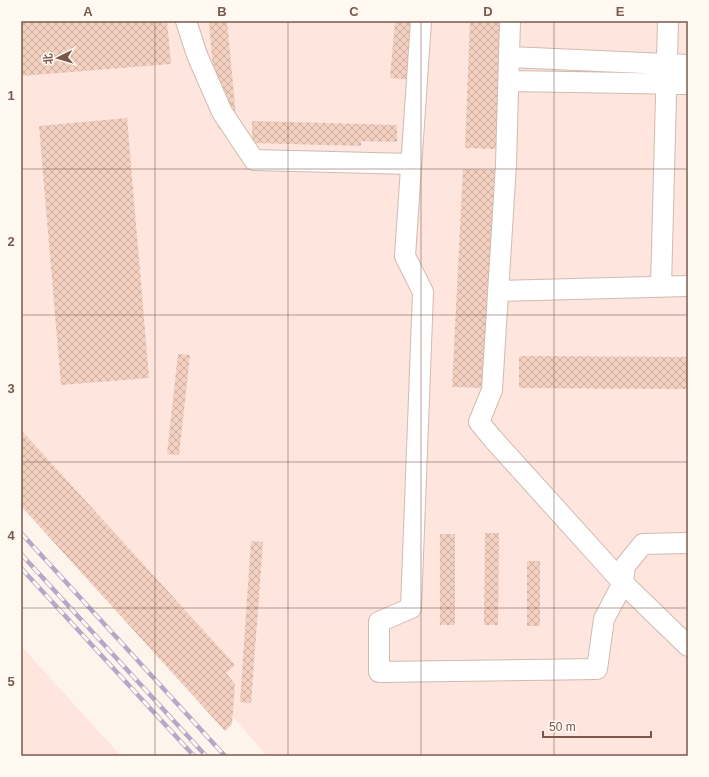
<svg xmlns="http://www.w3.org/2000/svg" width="709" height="777" font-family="Arial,'Noto Sans SC',sans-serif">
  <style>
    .commercial { fill: #fee5de }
    .building { fill: url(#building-cross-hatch) }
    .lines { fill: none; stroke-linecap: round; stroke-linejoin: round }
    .minor-casing { stroke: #d1baaf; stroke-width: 22 }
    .minor { stroke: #fff; stroke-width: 20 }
    .rail-casing { stroke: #b6a7c9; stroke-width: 4.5 }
    .rail { stroke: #fff9f2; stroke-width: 3; stroke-dasharray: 9; stroke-linecap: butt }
    .grid { fill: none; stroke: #7a584c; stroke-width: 1; stroke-opacity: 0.55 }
    .neatline { fill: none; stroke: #7a584c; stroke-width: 1.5 }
    .grid-label { font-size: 13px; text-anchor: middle; font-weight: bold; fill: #7a584c }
  </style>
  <defs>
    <pattern id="building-cross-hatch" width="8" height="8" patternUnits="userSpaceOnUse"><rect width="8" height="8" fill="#f4d0c1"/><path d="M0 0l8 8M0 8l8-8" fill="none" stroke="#cbac9f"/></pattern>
  </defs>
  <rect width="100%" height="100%" fill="#fdf4eb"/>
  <!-- commercial -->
  <path class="commercial" d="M21 21H688V756H267L21 474Z
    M21 646 121 756H21Z"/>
  <!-- building -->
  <path class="building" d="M21 21H167L171 64 21 76Z
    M209 21H227L237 127 218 129Z
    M395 21H418L413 80 390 78Z
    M470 21H501L496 149 465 148Z
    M127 118 149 378 61 385 39 126Z
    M252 121 397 125V142L361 141V146L252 143Z
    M463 169 496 170 486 388 452 387Z
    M178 354 190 355 179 455 167 454Z
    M519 356 688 357V389L519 388Z
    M22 431 235 665 226 673 235 684 232 724 225 731 21 506V432Z
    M485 533H499L498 625H484Z
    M440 534H455V625H440Z
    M251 541 263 542 251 703 240 702Z
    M527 561H540V626H527Z"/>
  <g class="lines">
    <!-- minor casing -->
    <g class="minor-casing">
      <path id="minor" d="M186 21 197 55 222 112 254 160 411 164
        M421 21 405 256 423 292 411 608 379 622V672L597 669 604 619 623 583 493 439 479 422 492 390 506 164 510 21
        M510 57 688 65
        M509 81 688 84
        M661 286 668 21
        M498 291 688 286
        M688 543 643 544 625 566 623 583 688 646"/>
    </g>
    <!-- minor -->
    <use href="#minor" class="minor"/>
    <!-- rail casing -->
    <g class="rail-casing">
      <path id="rail" d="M21 533 225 756
        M21 554 206 756
        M21 568 194 756"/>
    </g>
    <!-- rail -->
    <use href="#rail" class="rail"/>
  </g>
  <!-- grid -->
  <path class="grid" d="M155 21V756M288 21V756M421 21V756M554 21V756M21 169H688M21 315H688M21 462H688M21 608H688"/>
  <!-- border -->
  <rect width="709" height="777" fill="none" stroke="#fff9f2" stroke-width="44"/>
  <!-- north arrow -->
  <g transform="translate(58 58) rotate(265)" stroke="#fff9f2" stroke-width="3" paint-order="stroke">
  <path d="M0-3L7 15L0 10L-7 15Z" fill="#7a584c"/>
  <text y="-6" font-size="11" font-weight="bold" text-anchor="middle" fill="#7a584c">北</text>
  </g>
  <!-- scale -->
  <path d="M543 731v6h108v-6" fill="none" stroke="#7a584c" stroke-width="2"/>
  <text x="549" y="731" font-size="12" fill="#7a584c" stroke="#fff9f2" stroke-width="3" paint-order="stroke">50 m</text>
  <rect x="22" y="22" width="665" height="733" class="neatline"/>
  <g class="grid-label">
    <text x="88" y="16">A</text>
    <text x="222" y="16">B</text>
    <text x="354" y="16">C</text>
    <text x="488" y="16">D</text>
    <text x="620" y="16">E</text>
    <text x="11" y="100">1</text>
    <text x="11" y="246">2</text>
    <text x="11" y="393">3</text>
    <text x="11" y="540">4</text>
    <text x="11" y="686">5</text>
  </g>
</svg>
